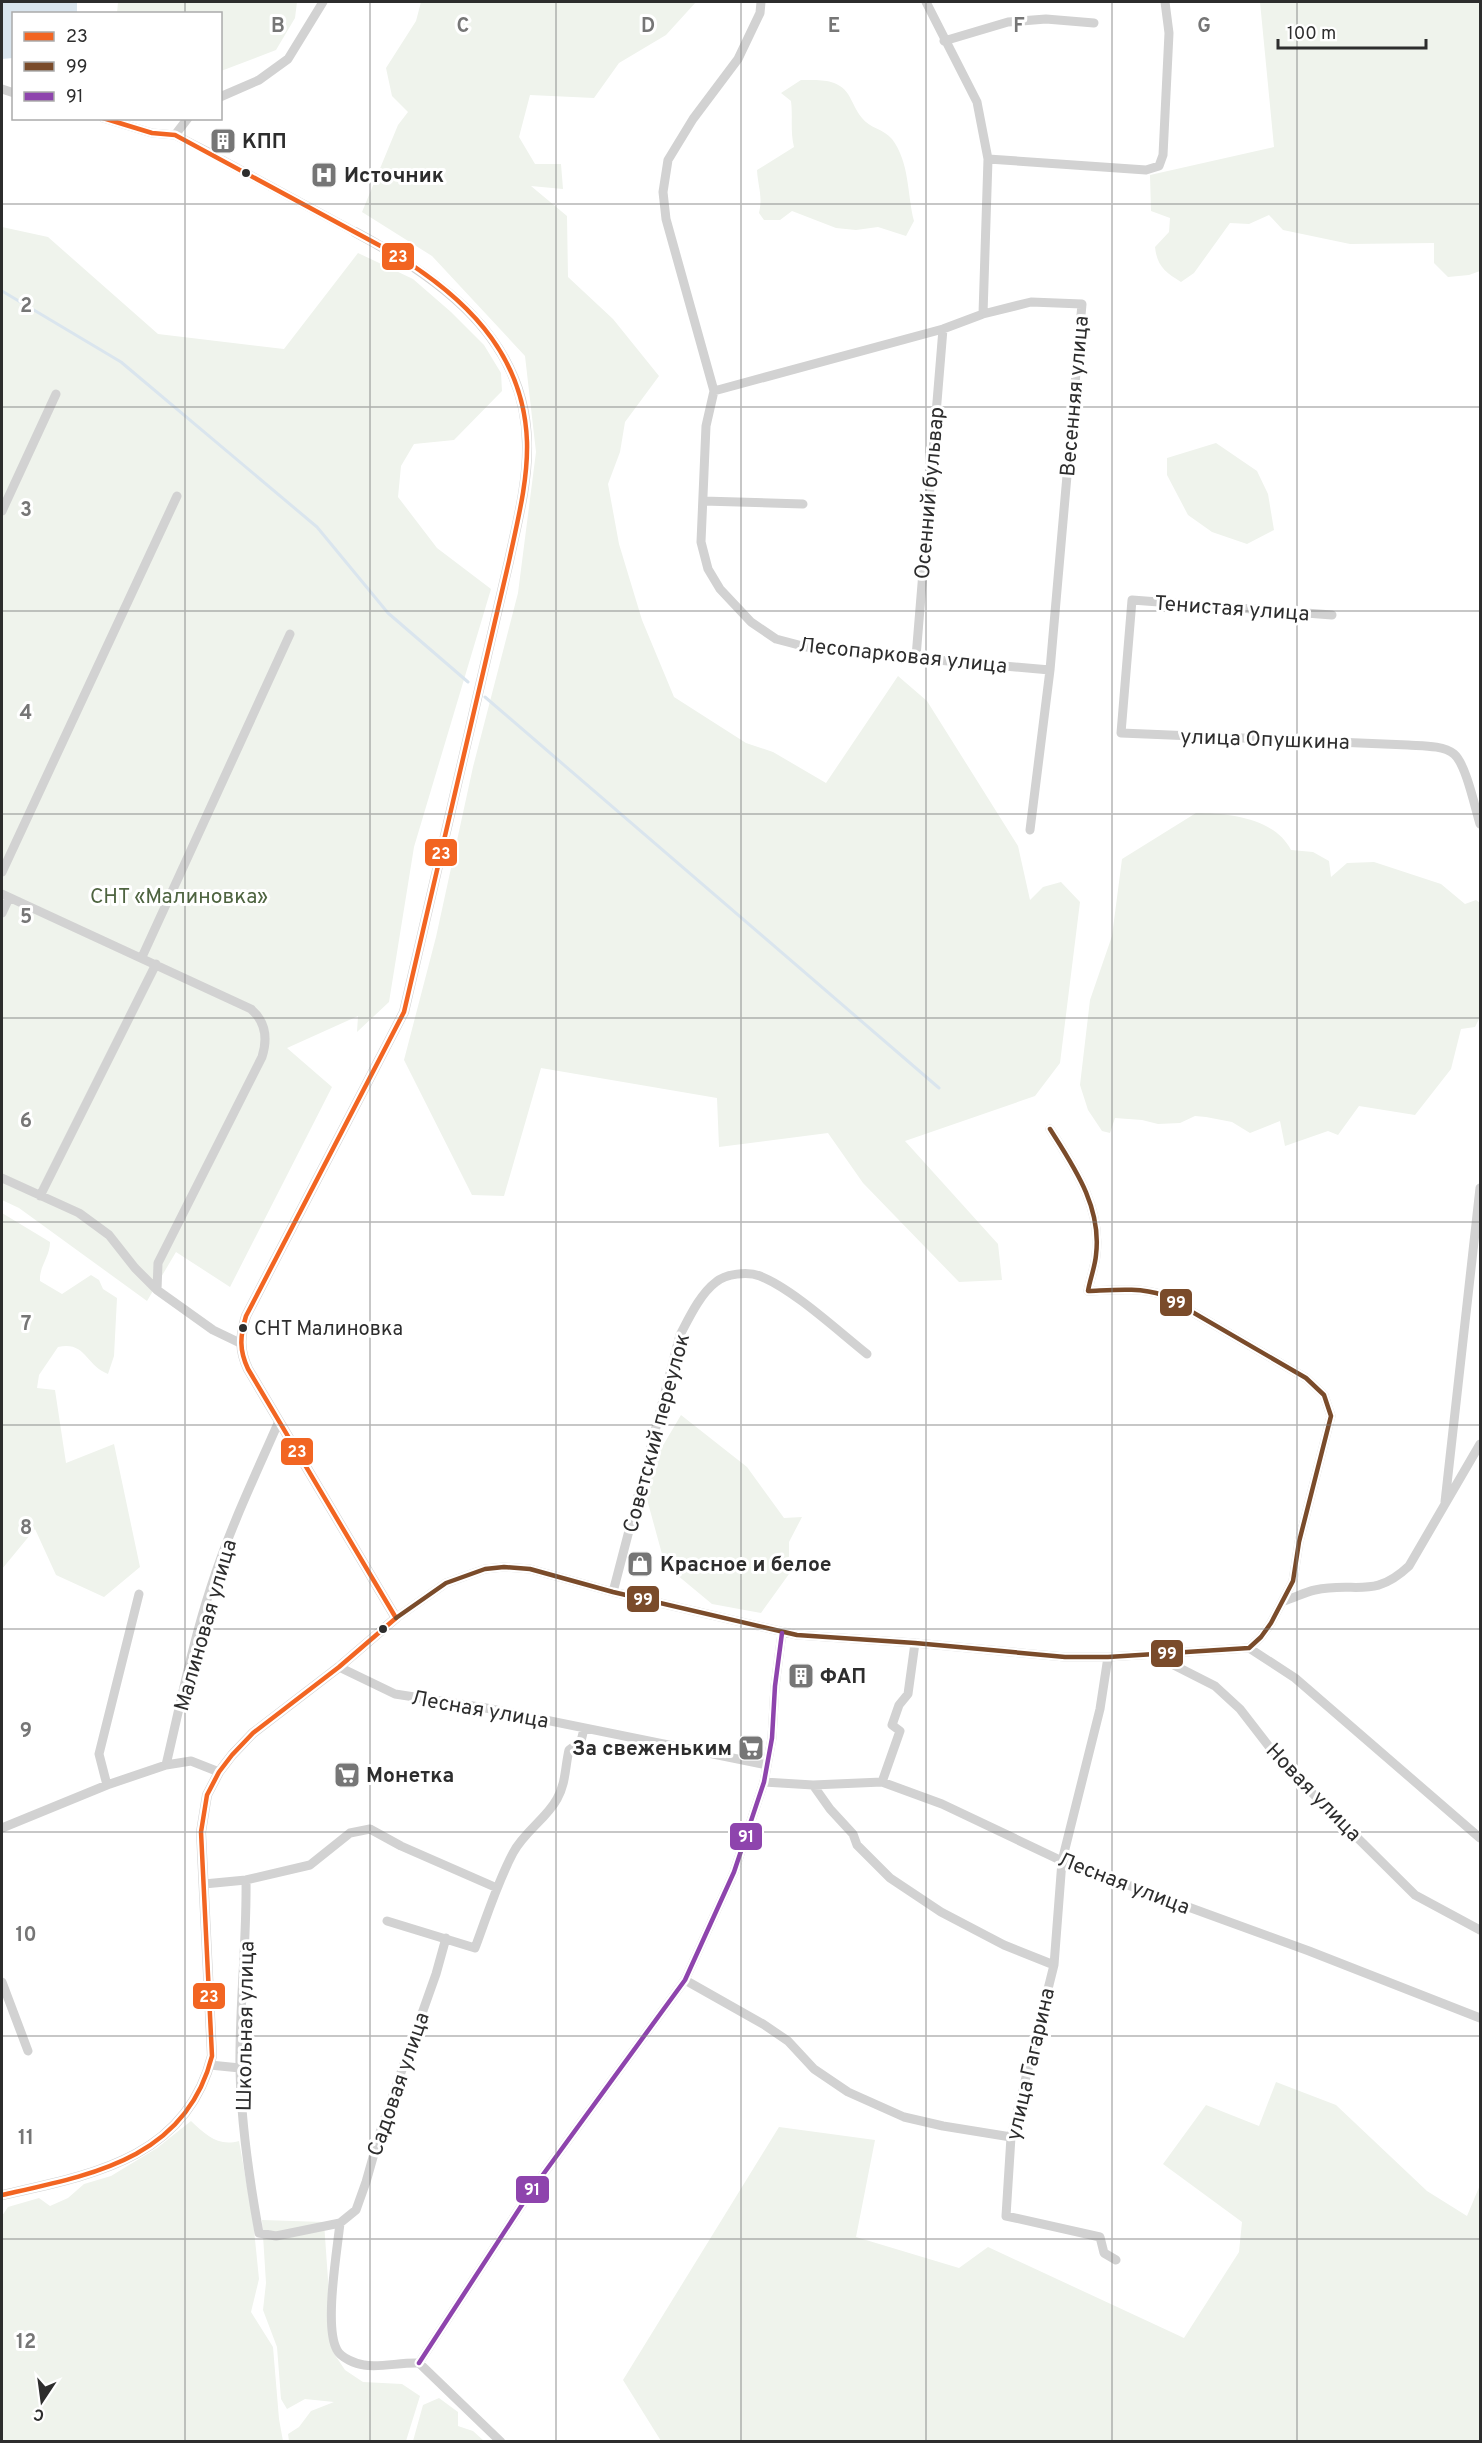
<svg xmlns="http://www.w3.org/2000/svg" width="1482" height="2443" font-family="Overpass,sans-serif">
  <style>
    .green { fill: #eff3ec }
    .water { fill: #dae5ee }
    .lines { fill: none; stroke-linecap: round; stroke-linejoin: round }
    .stream { stroke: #dae5ee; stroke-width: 3 }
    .minor { stroke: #d2d2d2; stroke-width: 9 }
    .tertiary { stroke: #d2d2d2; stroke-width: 10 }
    .bus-1-casing { stroke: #fff; stroke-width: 9 }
    .bus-2-casing { stroke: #fff; stroke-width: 9 }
    .bus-3-casing { stroke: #fff; stroke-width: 9 }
    .bus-1 { stroke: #f26522; stroke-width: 4.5 }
    .bus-2 { stroke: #7a4b2a; stroke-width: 4.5 }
    .bus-3 { stroke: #8e44ad; stroke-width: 4.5 }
    .grid { fill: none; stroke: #767676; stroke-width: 1.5; stroke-opacity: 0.55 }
    .bus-dot { fill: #2d2d2d; stroke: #fff; stroke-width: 2 }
    .labels { text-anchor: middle; stroke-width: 6; stroke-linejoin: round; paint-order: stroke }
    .bus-label { font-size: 20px; fill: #2d2d2d; stroke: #fff; text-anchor: start }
    .poi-label { font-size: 21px; font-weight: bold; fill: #2d2d2d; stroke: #fff; text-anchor: start }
    .street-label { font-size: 21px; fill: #2d2d2d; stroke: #fff }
    .park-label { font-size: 21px; fill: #4e6440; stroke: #fff }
    .grid-label { font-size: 20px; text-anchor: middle; font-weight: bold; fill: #767676; stroke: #fff; stroke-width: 6; stroke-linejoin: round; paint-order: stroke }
    .line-badge { stroke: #fff; stroke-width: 2 }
    .badge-label { font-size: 16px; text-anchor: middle; font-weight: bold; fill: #fff }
  </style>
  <rect width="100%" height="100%" fill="#fff"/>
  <!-- green -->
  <path class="green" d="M118 2H297L295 18 276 50 221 71 220 14 117 13Z
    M421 2H696L666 35 619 63 594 98 530 95 519 137 535 164H561L563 189 531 186 567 216 568 277 613 319 659 376 625 422 620 452 608 484 619 544 642 620 674 697 746 743 773 752 826 783 898 676 927 701 1018 846 1030 900 1043 887 1061 882 1080 902 1060 1063 1035 1096 905 1141 998 1244 1002 1280 959 1282 863 1183 828 1133 719 1147 717 1098 541 1068 504 1196 472 1195 404 1060 436 937 473 767 518 593 536 452 525 356 432 256 362 212 398 125 408 112 392 96 386 68 416 21Z
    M1260 2H1480V271L1469 275 1448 277 1434 263V243L1350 244 1283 230 1269 215 1249 224 1230 223 1194 273 1181 282C1165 272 1157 266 1155 247L1169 232 1170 218 1151 211 1150 175 1274 147Z
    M801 80C817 80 838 78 848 94 853 102 856 111 862 118 869 128 884 129 892 139 910 163 907 194 914 221L906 236 878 227 856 230 836 228 792 211 780 220H764L759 213C763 196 758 187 757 170L794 147C790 131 793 117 791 101L781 93Z
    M2 227 48 237 158 334 284 349 358 253 413 279 451 312 484 345 501 373 502 391 454 440 414 444 401 466 398 497 437 548 491 589 414 847 389 1002 357 1032 358 1016 287 1048 332 1087 230 1287 176 1252 147 1301 19 1208 2 1200Z
    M1216 443 1257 471 1268 494 1274 530 1247 544 1212 532 1188 515 1167 475V458Z
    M1196 813C1228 813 1275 818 1291 850L1313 852 1329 861 1331 877 1347 863 1374 862 1441 884 1465 904 1476 900 1480 903V1017L1475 1027 1461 1029 1451 1069 1415 1115 1359 1106 1338 1135 1328 1131 1285 1146 1280 1121 1250 1133 1232 1122 1206 1117 1195 1116 1180 1123 1158 1124 1142 1120 1115 1118 1110 1133 1102 1131 1088 1110 1080 1085 1090 1000 1112 936 1122 859Z
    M2 1213 50 1242C50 1257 39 1266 40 1281L62 1294 91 1275 99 1280 103 1289 117 1298 114 1356 108 1374C85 1365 86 1341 58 1347L39 1375 37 1388 55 1390 66 1463 114 1444 140 1567 104 1597 56 1575 35 1529 2 1569Z
    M681 1415 747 1467 784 1518 802 1517 789 1542V1574L761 1613 712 1604 665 1565 642 1481Z
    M1276 2082 1336 2105 1427 2191 1467 2216 1480 2185V2441L736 2442 730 2440 661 2441 623 2380 779 2127 875 2140 856 2237 959 2268 988 2247 1184 2338 1239 2252 1242 2222 1163 2164 1206 2105 1259 2126Z
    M191 2121C206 2135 218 2147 239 2141L253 2220 259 2279 251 2312 273 2347 279 2419 283 2441 2 2442V2216L8 2207 39 2198 50 2206 68 2198 84 2184 111 2176 157 2148Z
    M262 2220 324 2222 333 2352 345 2370 363 2382 402 2384 420 2396 406 2441H289L288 2434 299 2427 311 2411 334 2402 305 2399 287 2409 281 2399 277 2347 263 2310 266 2283Z
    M439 2398 458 2412V2426L473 2431 484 2441H413L423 2405Z"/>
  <!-- water -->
  <path class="water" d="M2 2H77V13L14 14 13 58 2 59Z"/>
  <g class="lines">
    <!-- stream -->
    <path class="stream" d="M2 291 121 362 317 527 388 613 468 682
      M485 697 939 1088"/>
    <!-- minor -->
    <path class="minor" d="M761 2 760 13 738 59 693 119 668 160 663 192 666 219 714 391 706 426 701 542 708 569 720 589 751 622 776 639 814 649 1050 670
      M926 2 977 102 988 159 983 314
      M944 41 1008 22 1046 19 1094 23
      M2 89 14 93
      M220 97 259 80 288 59 323 2
      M103 118 152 133 175 135 208 152
      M175 135 188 118
      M988 159 1146 170 1159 166 1163 155 1169 33 1165 2
      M222 160 355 232
      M714 391 943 329 983 314 1031 302 1082 304 1050 670 1030 830
      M703 501 803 504
      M2 511 56 394
      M1332 615 1132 600 1121 733 1408 745C1421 746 1443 745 1454 754 1466 764 1475 808 1480 824
      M916 657 943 329
      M2 872 177 496
      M2 894 251 1009C266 1022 268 1038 262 1057L158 1263 157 1290 213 1330 240 1343
      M2 913 9 898
      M142 957 290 634
      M2 1178 79 1213 109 1235 135 1268 157 1290
      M40 1196 156 964
      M1445 1502 1480 1188
      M613 1592 680 1335C689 1318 700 1294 716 1282 726 1274 747 1271 760 1276 793 1289 838 1331 867 1354
      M1284 1601C1294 1598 1305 1592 1315 1590 1356 1581 1373 1600 1409 1566L1480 1444
      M396 1618 446 1583 485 1569 504 1567 530 1569 613 1592 797 1635 915 1643 1065 1657H1108L1249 1648 1261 1637 1271 1623 1293 1581 1299 1542 1331 1416 1324 1395 1306 1378 1163 1295C1139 1287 1113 1290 1088 1291 1090 1279 1095 1267 1096 1255 1102 1207 1074 1167 1050 1129
      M1249 1648 1295 1678 1480 1838
      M1152 1654 1215 1686 1240 1709 1281 1762 1415 1895 1480 1930
      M1108 1657 1100 1709 1062 1861 1054 1965 1011 2137 1006 2216 1100 2237 1104 2253 1116 2260
      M339 1667 395 1694 486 1708 767 1765
      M166 1765C180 1706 192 1645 211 1587 229 1530 255 1476 279 1421
      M764 1782 813 1785 882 1782 942 1804 1062 1861 1309 1951 1480 2018
      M882 1782 900 1731 892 1725 899 1705 908 1694 915 1643
      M107 1785 99 1754 139 1594
      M813 1785 830 1809 853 1834 857 1845 890 1878 941 1912 1004 1945 1054 1965
      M2 1828 107 1785 166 1765 191 1761 219 1772
      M246 1880C247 1943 239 2006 240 2069 241 2124 249 2178 259 2233L276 2236 340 2223 356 2210 366 2182 381 2129 436 1974 446 1938
      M204 1884 246 1880 310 1865 350 1833 370 1829 401 1846 497 1888
      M387 1921 475 1948C487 1916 497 1883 513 1853 524 1832 546 1819 557 1799 566 1783 565 1767 569 1750L581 1741 584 1729
      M685 1980 763 2024 788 2041 814 2069 848 2092 904 2117 943 2126 1011 2137
      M2 1982 28 2051
      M210 2065 240 2068
      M340 2223C337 2252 324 2327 337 2350 341 2358 356 2364 364 2365 379 2368 402 2362 419 2363
      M419 2363 531 2191 685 1980 734 1872 764 1782 772 1738 775 1686 782 1633
      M419 2363 501 2442"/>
    <!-- tertiary -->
    <path class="tertiary" d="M2 2195C91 2175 186 2159 212 2056L201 1832 207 1795 219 1772 232 1755 253 1733 339 1667 396 1618 248 1369C239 1350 240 1336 246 1316L404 1012 509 561C517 523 528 483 527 444 526 338 439 277 355 232"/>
    <!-- bus-1 casing -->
    <g class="bus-1-casing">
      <path id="bus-1" d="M2 2195C91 2175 186 2159 212 2056L201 1832 207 1795 219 1772 232 1755 253 1733 339 1667 396 1618 248 1369C239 1350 240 1336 246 1316L404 1012 509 561C517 523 528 482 527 442 524 351 462 294 388 250L175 135 152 133 103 118"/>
    </g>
    <!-- bus-2 casing -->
    <g class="bus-2-casing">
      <path id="bus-2" d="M396 1618 446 1583 485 1569 504 1567 530 1569 613 1592 797 1635 915 1643 1065 1657H1108L1249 1648 1261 1637 1271 1623 1293 1581 1299 1542 1331 1416 1324 1395 1306 1378 1163 1295C1139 1287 1113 1290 1088 1291 1090 1279 1095 1267 1096 1255 1102 1207 1074 1167 1050 1129"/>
    </g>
    <!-- bus-3 casing -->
    <g class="bus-3-casing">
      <path id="bus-3" d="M419 2363 531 2191 685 1980 734 1872 764 1782 772 1738 775 1686 782 1633"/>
    </g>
    <!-- bus-1 -->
    <use href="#bus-1" class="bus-1"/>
    <!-- bus-2 -->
    <use href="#bus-2" class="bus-2"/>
    <!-- bus-3 -->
    <use href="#bus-3" class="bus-3"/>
  </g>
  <!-- grid -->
  <path class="grid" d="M185 2V14M370 2V2442M556 2V2442M741 2V2442M926 2V2442M1112 2V2442M1297 2V2442M185 118V2442M2 204H1480M2 407H1480M2 611H1480M2 814H1480M2 1018H1480M2 1222H1480M2 1425H1480M2 1629H1480M2 1832H1480M2 2036H1480M2 2239H1480"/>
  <!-- icons -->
  <defs>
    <g id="building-square" transform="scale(1.35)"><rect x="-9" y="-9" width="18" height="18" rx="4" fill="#767676" stroke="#fff"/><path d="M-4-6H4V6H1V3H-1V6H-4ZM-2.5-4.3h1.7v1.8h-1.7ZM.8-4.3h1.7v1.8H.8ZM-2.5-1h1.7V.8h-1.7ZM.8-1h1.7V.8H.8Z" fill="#fff"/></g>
    <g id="hospital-square" transform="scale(1.35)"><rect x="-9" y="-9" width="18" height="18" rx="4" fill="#767676" stroke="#fff"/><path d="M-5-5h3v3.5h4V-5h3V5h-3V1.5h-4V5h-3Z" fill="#fff"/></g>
    <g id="shop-square" transform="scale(1.35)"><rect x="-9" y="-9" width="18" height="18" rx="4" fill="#767676" stroke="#fff"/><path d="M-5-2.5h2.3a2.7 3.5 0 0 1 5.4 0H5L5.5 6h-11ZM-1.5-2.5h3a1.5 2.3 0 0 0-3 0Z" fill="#fff"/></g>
    <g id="supermarket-square" transform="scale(1.35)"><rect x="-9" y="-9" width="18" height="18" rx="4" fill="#767676" stroke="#fff"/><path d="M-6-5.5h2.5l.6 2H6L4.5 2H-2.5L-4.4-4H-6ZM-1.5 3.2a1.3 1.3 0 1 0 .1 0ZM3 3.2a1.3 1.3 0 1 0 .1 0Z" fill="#fff"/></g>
  </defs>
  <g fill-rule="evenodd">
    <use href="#building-square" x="223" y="141"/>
    <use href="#hospital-square" x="324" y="175"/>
    <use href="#shop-square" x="640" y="1564"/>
    <use href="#building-square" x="801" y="1676"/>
    <use href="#supermarket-square" x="751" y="1748"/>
    <use href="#supermarket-square" x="347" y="1775"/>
  </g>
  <!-- markers -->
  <g class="bus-dot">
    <circle cx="246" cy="173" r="5"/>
    <circle cx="243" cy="1328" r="5"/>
    <circle cx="383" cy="1629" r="5"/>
  </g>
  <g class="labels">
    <!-- bus labels -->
    <g class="bus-label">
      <text x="254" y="1335">СНТ Малиновка</text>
    </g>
    <!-- poi labels -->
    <g class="poi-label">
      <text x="242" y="148">КПП</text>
      <text x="344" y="182">Источник</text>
      <text x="660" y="1571">Красное и белое</text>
      <text x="820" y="1683">ФАП</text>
      <text x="732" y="1755" text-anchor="end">За свеженьким</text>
      <text x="366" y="1782">Монетка</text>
    </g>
    <!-- street labels -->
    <g class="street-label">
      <text transform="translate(1074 396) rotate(-85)" y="7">Весенняя улица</text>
      <text transform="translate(929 493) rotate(-85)" y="7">Осенний бульвар</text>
      <text transform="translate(1232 608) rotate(4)" y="7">Тенистая улица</text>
      <text transform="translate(903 655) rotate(6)" y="7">Лесопарковая улица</text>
      <text transform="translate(1265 739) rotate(2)" y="7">улица Опушкина</text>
      <text transform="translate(656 1433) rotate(-75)" y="7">Советский переулок</text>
      <text transform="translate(205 1625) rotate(-74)" y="7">Малиновая улица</text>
      <text transform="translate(480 1709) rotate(10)" y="7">Лесная улица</text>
      <text transform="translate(1314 1792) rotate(46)" y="7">Новая улица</text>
      <text transform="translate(1124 1883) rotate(21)" y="7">Лесная улица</text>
      <text transform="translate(245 2026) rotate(-89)" y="7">Школьная улица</text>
      <text transform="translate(1030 2064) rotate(-77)" y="7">улица Гагарина</text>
      <text transform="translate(398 2084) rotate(-71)" y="7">Садовая улица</text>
    </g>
    <!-- park labels -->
    <g class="park-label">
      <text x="179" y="903">СНТ «Малиновка»</text>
    </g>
  </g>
  <g class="grid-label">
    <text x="278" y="32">B</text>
    <text x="463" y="32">C</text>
    <text x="648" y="32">D</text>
    <text x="834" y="32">E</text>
    <text x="1019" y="32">F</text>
    <text x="1204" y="32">G</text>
    <text x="26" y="312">2</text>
    <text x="26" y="516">3</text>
    <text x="26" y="719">4</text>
    <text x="26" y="923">5</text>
    <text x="26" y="1127">6</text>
    <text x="26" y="1330">7</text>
    <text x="26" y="1534">8</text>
    <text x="26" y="1737">9</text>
    <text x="26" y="1941">10</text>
    <text x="26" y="2144">11</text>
    <text x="26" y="2348">12</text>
  </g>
  <g class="line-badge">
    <rect x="381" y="242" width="34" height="29" rx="6" fill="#f26522"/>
    <rect x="424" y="838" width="34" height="29" rx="6" fill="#f26522"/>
    <rect x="1159" y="1288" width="34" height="29" rx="6" fill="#7a4b2a"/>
    <rect x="280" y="1437" width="34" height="29" rx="6" fill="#f26522"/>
    <rect x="626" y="1585" width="34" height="28" rx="6" fill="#7a4b2a"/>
    <rect x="1150" y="1639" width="34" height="29" rx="6" fill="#7a4b2a"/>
    <rect x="729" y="1822" width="34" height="29" rx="6" fill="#8e44ad"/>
    <rect x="192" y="1982" width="34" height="28" rx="6" fill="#f26522"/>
    <rect x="515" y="2175" width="35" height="29" rx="6" fill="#8e44ad"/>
  </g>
  <g class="badge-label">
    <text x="398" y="262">23</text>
    <text x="441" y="859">23</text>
    <text x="1176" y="1308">99</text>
    <text x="297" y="1457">23</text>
    <text x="643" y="1605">99</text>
    <text x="1167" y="1659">99</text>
    <text x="746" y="1842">91</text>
    <text x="209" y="2002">23</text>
    <text x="532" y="2195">91</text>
  </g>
  <!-- border -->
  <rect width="1482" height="2443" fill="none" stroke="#2d2d2d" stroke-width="6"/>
  <!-- legend -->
  <rect x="12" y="12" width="210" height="108" fill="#ffffff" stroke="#ababab" stroke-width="1.5"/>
  <rect x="24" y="32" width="30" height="9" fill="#f26522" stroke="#ababab" stroke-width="1.5"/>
  <text x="66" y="42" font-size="18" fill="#2d2d2d">23</text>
  <rect x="24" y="62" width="30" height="9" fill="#7a4b2a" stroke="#ababab" stroke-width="1.5"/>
  <text x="66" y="72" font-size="18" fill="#2d2d2d">99</text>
  <rect x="24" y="92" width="30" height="9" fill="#8e44ad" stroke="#ababab" stroke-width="1.5"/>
  <text x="66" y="102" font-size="18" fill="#2d2d2d">91</text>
  <!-- north arrow -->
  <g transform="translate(42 2401) rotate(193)" stroke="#ffffff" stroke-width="4.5" paint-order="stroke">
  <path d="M0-4.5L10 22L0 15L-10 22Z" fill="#2d2d2d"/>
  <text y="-9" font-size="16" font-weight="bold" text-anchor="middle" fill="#2d2d2d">С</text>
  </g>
  <!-- scale -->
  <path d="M1278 39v9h148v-9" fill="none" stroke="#2d2d2d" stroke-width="3"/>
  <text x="1287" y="39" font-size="18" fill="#2d2d2d" stroke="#ffffff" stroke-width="4.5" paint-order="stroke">100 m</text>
</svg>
